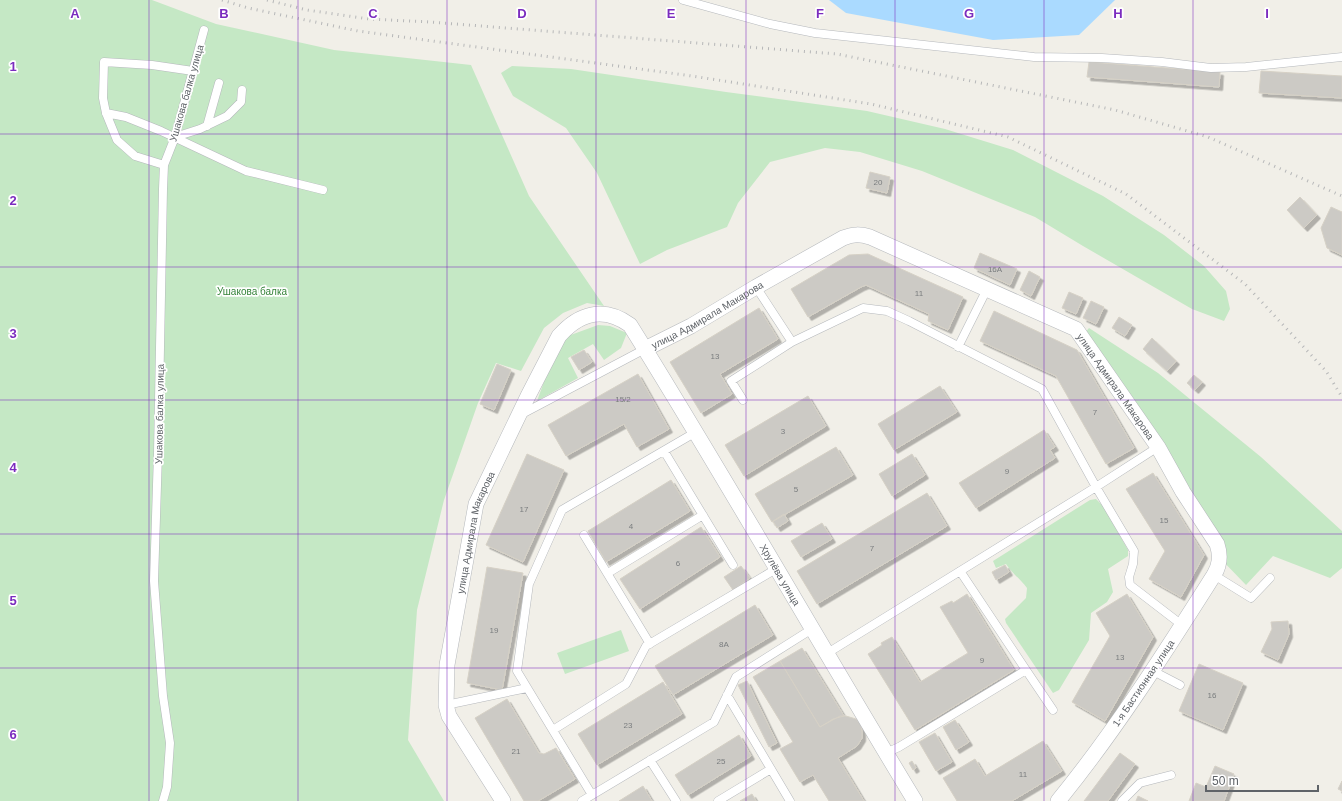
<svg xmlns="http://www.w3.org/2000/svg" width="1342" height="801" font-family="Arial,sans-serif">
  <style>
    .green { fill: #c5e8c5 }
    .water { fill: #aadaff }
    .building { fill: #cccac5; stroke: #d6d1c6; filter: url(#shadow) }
    .lines { fill: none; stroke-linecap: round; stroke-linejoin: round }
    .lane-casing { stroke: #b5b8bc; stroke-width: 9 }
    .street-casing { stroke: #b5b8bc; stroke-width: 16 }
    .lane { stroke: #fff; stroke-width: 8 }
    .street { stroke: #fff; stroke-width: 15 }
    .rail { stroke: #b6b7b8; stroke-width: 3; stroke-dasharray: 1 5; stroke-linecap: butt }
    .grid { fill: none; stroke: #7b2cbf; stroke-width: 1; stroke-opacity: 0.55 }
    .labels { text-anchor: middle; stroke-width: 3.5; stroke-linejoin: round; paint-order: stroke }
    .number-label { font-size: 8px; fill: #7a7d7f }
    .street-label { font-size: 10px; fill: #5f6368; stroke: #fff }
    .park-label { font-size: 10px; fill: #348238; stroke: #fff }
    .grid-label { font-size: 13px; text-anchor: middle; font-weight: bold; fill: #7b2cbf; stroke: #fff; stroke-width: 3.5; stroke-linejoin: round; paint-order: stroke }
  </style>
  <defs>
    <filter id="shadow"><feDropShadow dx="3.5" dy="3.5" stdDeviation="0" flood-color="#0004"/></filter>
  </defs>
  <rect width="100%" height="100%" fill="#f1efe8"/>
  <!-- green -->
  <path class="green" d="M0 0H152L216 24 334 50 471 65 529 196 604 306 587 303 563 313 544 328 521 371 496 363 478 403 444 500 417 610 408 740 444 801H0Z
    M512 66 571 69 726 92 867 111 945 129 1013 150 1103 196 1164 235 1204 266 1226 291 1230 309 1224 321 1192 309 1083 246 1035 217 922 171 860 152 825 148 770 162 738 203 727 227 667 250 640 264 597 173 566 128 513 96 501 73Z
    M598 325 610 326 627 333 621 348 604 360 593 344 568 358 578 378 537 401 557 346 568 336Z
    M1089 328 1158 373 1261 457 1342 531V568L1330 578 1273 556 1246 585 1218 556 1083 335Z
    M1096 499 1104 507 1128 550V556L1108 569 1113 592 1107 602 1091 613 1089 640 1059 690 1053 693 1006 623 1005 619 1026 598 1027 588C1020 579 1012 573 1006 564L996 568 993 561 1090 500Z
    M621 630 629 651 565 674 557 653Z"/>
  <!-- water -->
  <path class="water" d="M829 0H1115L1079 35 993 40 846 13Z"/>
  <!-- building -->
  <path class="building" d="M1089 62 1220 72 1219 87 1087 77Z
    M1261 71 1342 76V98L1259 93Z
    M870 172 890 177 887 193 866 188Z
    M1300 197 1317 215 1304 228 1287 210Z
    M1331 207 1342 212V255L1327 248 1321 228Z
    M980 253 1017 269 1010 285 974 268Z
    M868 254 963 297 948 330 928 321 929 314 866 285 861 287 808 317 791 289 849 255Z
    M1029 271 1040 277 1031 296 1020 290Z
    M1069 292 1083 298 1076 314 1062 308Z
    M1091 301 1104 307 1096 324 1083 318Z
    M759 308 778 339 720 374 732 394 701 413 670 362Z
    M994 311 1077 350 1134 448 1106 464 1056 376 980 341Z
    M1119 317 1132 325 1125 336 1112 328Z
    M1152 338 1176 361 1167 371 1143 349Z
    M584 350 592 362 579 370 571 357Z
    M497 364 511 370 494 410 480 404Z
    M638 374 669 429 637 447 624 424 566 456 548 425Z
    M1194 375 1202 382 1195 390 1187 383Z
    M940 386 957 412 894 450 878 424Z
    M808 396 826 426 744 476 725 445Z
    M1044 430 1055 447 1050 450 1055 458 976 508 959 483Z
    M836 447 853 475 772 522 755 494Z
    M527 454 564 470 523 562 486 545Z
    M912 454 925 475 892 496 879 474Z
    M1153 473 1204 555 1181 597 1149 579 1165 551 1126 489Z
    M671 480 690 511 606 562 588 531Z
    M927 493 947 526 817 604 797 571Z
    M784 514 788 521 777 528 773 521Z
    M822 523 832 539 801 557 791 541Z
    M701 527 720 557 640 609 620 579Z
    M1005 565 1009 572 996 580 992 572Z
    M741 566 750 578 733 590 724 577Z
    M487 567 523 573 502 690 467 683Z
    M967 594 1014 670 915 730 868 654 882 645 881 643 892 637 920 682 968 653 940 607 952 601 953 603Z
    M1127 594 1153 637 1105 721 1072 702 1110 636 1096 613Z
    M755 605 773 635 673 695 655 666Z
    M1288 621 1289 634 1278 660 1261 652 1272 629 1271 622Z
    M802 648 844 716 833 719 820 727 780 661Z
    M780 661 820 727 840 716H846L856 719 861 725 862 732V738L857 746 838 758 864 801H829L813 775 800 782 780 749 793 742 753 677Z
    M1199 664 1243 683 1223 730 1179 711Z
    M747 681 777 743 769 747 738 685Z
    M663 682 682 714 597 765 578 734Z
    M507 699 539 753 544 754 556 748 575 779 538 801H524L475 718Z
    M955 720 969 742 956 750 943 727Z
    M935 733 952 762 936 771 919 742Z
    M739 735 751 756 688 795 675 775Z
    M1043 741 1062 771 1012 801H957L943 778 975 759 985 776Z
    M1120 753 1135 764 1108 801H1084Z
    M912 761 916 768 913 770 909 763Z
    M1215 766 1234 774 1224 801H1189L1196 783 1206 787Z
    M1342 781V791L1338 789Z
    M643 786 652 801H619Z
    M752 794 756 801H740Z
    M1138 796 1148 801H1136Z"/>
  <g class="lines">
    <!-- lane casing -->
    <g class="lane-casing">
      <path id="lane" d="M683 0 770 24 815 33 1034 57 1102 58 1162 62 1211 68 1246 67 1342 57
        M106 113 126 117 161 131 246 171 323 190
        M207 126 219 83
        M175 137 200 129 227 116 241 102 242 90
        M164 165 135 156 117 140 106 113 103 98 104 62 152 65 193 71
        M756 287 792 342 863 308 887 311 909 321 1042 389 1096 487 1134 551 1133 564 1129 577 1130 585 1182 625
        M958 347 987 289
        M743 400 731 381 792 342
        M522 414 645 349
        M664 451 733 565
        M584 535 650 644
        M608 573 703 515
        M1214 575 1251 598 1270 578
        M826 654 1096 487 1158 447
        M1026 670 1053 710
        M1153 671 1180 685
        M727 695 790 801
        M446 705 527 688
        M553 730 626 684 646 646 776 569
        M886 753 899 747 1026 670 960 571
        M650 760 676 801
        M592 795 517 671 529 584 562 510 696 432
        M163 801 167 787 170 743 163 696 154 581 158 453 163 189 164 165 175 137 204 30
        M582 801 714 722 736 677 812 629
        M718 801 771 769
        M1122 801 1140 783 1171 775"/>
    </g>
    <!-- street casing -->
    <g class="street-casing">
      <g id="street">
        <path id="s1" d="M645 349 691 326 756 287 843 238C853 234 860 234 870 237L1076 329 1158 447 1183 492 1217 544C1221 556 1220 565 1214 575 1165 652 1116 730 1058 801"/>
        <path id="s2" d="M503 801 449 716 446 705 447 665 476 504 528 396 559 336C579 313 604 306 630 325 728 482 819 643 915 801"/>
      </g>
    </g>
    <!-- lane -->
    <use href="#lane" class="lane"/>
    <!-- street -->
    <use href="#street" class="street"/>
    <!-- rail -->
    <path class="rail" d="M222 0 248 8 358 31 692 76 871 104 1008 137 1126 194 1245 284 1326 371 1342 397
      M267 0 307 10 369 19 430 22 837 54 1115 110 1208 137 1342 196"/>
  </g>
  <!-- grid -->
  <path class="grid" d="M149 0V801M298 0V801M447 0V801M596 0V801M746 0V801M895 0V801M1044 0V801M1193 0V801M0 134H1342M0 267H1342M0 400H1342M0 534H1342M0 668H1342"/>
  <g class="labels">
    <!-- number labels -->
    <g class="number-label">
      <text x="878" y="185">20</text>
      <text x="995" y="272">16А</text>
      <text x="919" y="296">11</text>
      <text x="715" y="359">13</text>
      <text x="623" y="402">15/2</text>
      <text x="1095" y="415">7</text>
      <text x="783" y="434">3</text>
      <text x="1007" y="474">9</text>
      <text x="796" y="492">5</text>
      <text x="524" y="512">17</text>
      <text x="1164" y="523">15</text>
      <text x="631" y="529">4</text>
      <text x="872" y="551">7</text>
      <text x="678" y="566">6</text>
      <text x="494" y="633">19</text>
      <text x="724" y="647">8А</text>
      <text x="1120" y="660">13</text>
      <text x="982" y="663">9</text>
      <text x="1212" y="698">16</text>
      <text x="628" y="728">23</text>
      <text x="516" y="754">21</text>
      <text x="721" y="764">25</text>
      <text x="1023" y="777">11</text>
    </g>
    <!-- street labels -->
    <g class="street-label">
      <text transform="translate(186 93) rotate(-74)" y="4">Ушакова балка улица</text>
      <text dy="4" stroke="none"><textPath href="#s1" startOffset="71">улица Адмирала Макарова</textPath></text>
      <text dy="4" stroke="none"><textPath href="#s1" startOffset="550">улица Адмирала Макарова</textPath></text>
      <text transform="translate(159 414) rotate(-89)" y="4">Ушакова балка улица</text>
      <text dy="4" stroke="none"><textPath href="#s2" startOffset="288">улица Адмирала Макарова</textPath></text>
      <text dy="4" stroke="none"><textPath href="#s2" startOffset="875">Хрулёва улица</textPath></text>
      <text transform="translate(1143 683) rotate(-56)" y="4">1-я Бастионная улица</text>
    </g>
    <!-- park labels -->
    <g class="park-label">
      <text x="252" y="295">Ушакова балка</text>
    </g>
  </g>
  <g class="grid-label">
    <text x="75" y="18">A</text>
    <text x="224" y="18">B</text>
    <text x="373" y="18">C</text>
    <text x="522" y="18">D</text>
    <text x="671" y="18">E</text>
    <text x="820" y="18">F</text>
    <text x="969" y="18">G</text>
    <text x="1118" y="18">H</text>
    <text x="1267" y="18">I</text>
    <text x="13" y="71">1</text>
    <text x="13" y="205">2</text>
    <text x="13" y="338">3</text>
    <text x="13" y="472">4</text>
    <text x="13" y="605">5</text>
    <text x="13" y="739">6</text>
  </g>
  <!-- scale -->
  <path d="M1206 785v6h112v-6" fill="none" stroke="#5f6368" stroke-width="2"/>
  <text x="1212" y="785" font-size="12" fill="#5f6368" stroke="#ffffff" stroke-width="3" paint-order="stroke">50 m</text>
</svg>
